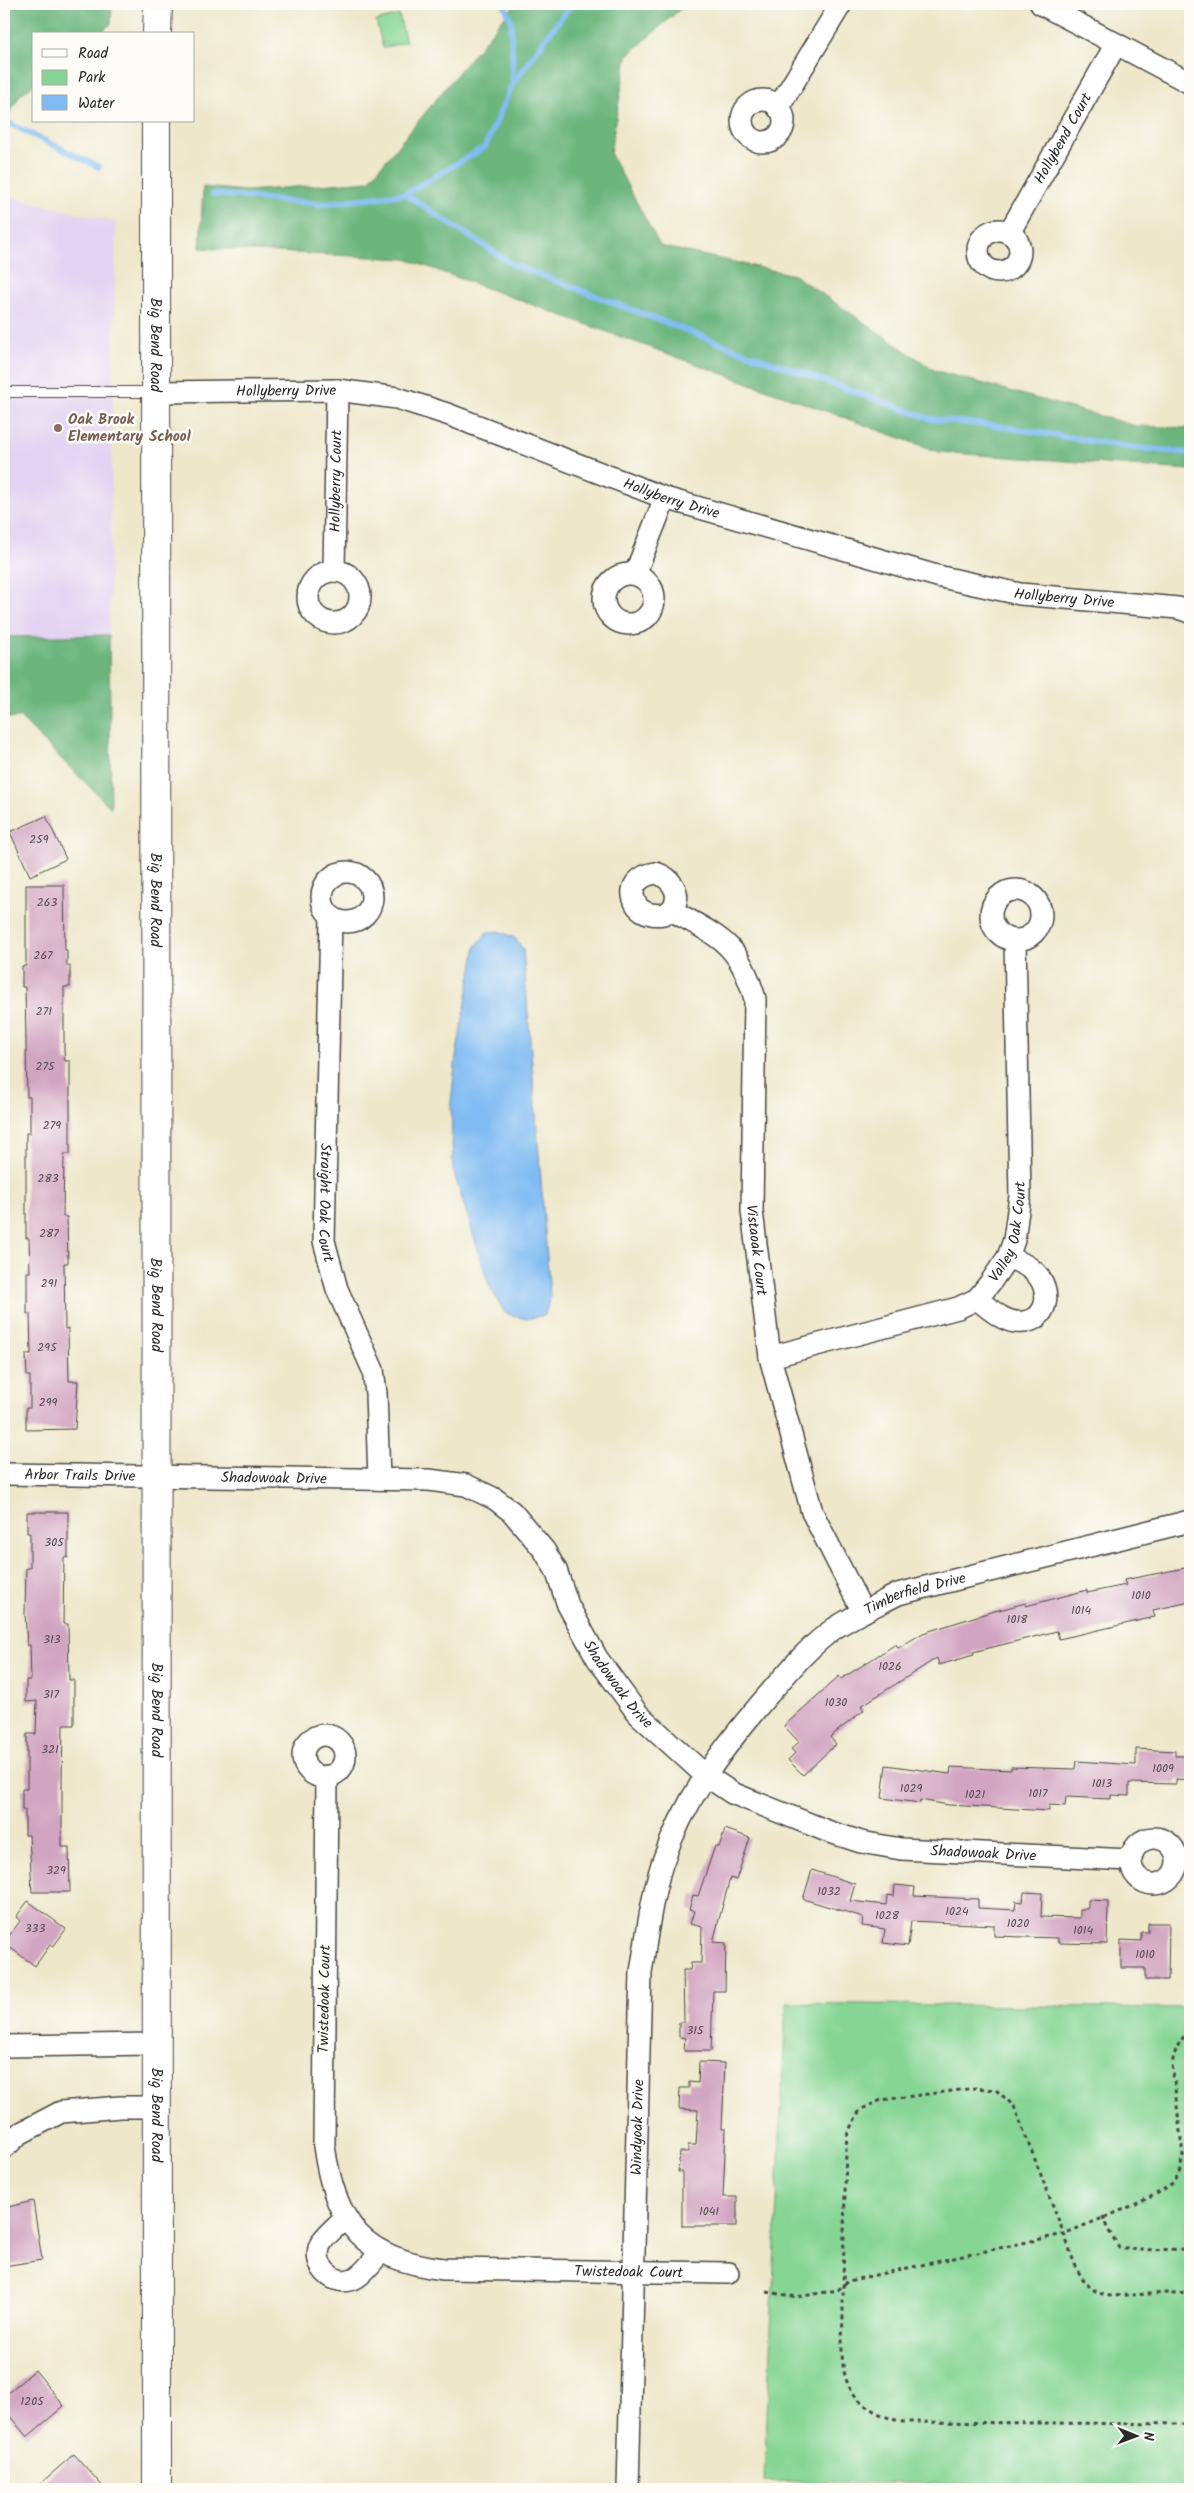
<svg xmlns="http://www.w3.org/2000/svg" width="1194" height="2493" font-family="Kalam,sans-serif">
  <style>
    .built { fill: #e3d3f2 }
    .green { fill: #86d594; stroke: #588060 }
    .forest { fill: #6cb67e; stroke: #4c7054 }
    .water { fill: #80bcf3; stroke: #56748f }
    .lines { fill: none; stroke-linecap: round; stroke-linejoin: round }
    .stream { stroke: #80bcf3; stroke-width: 6 }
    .building { fill: #d1a4c1 }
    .service-casing { stroke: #484743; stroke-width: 12 }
    .minor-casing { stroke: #484743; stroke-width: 24 }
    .primary-casing { stroke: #484743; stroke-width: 30 }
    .path { stroke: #484743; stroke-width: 3; stroke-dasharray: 4 4; stroke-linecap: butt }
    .service { stroke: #fff; stroke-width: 10 }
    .minor { stroke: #fff; stroke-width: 21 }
    .primary { stroke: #fff; stroke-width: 28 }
    .education-dot { fill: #8d6e63; stroke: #fdfcf7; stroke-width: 2 }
    .labels { text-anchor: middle; stroke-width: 5; stroke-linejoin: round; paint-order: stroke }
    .number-label { font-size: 12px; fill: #544950 }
    .street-label { font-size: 15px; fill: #2b2b2b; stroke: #fdfcf7 }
    .education-label { font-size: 15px; font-weight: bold; fill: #785e54; stroke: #fdfcf7; text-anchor: start }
  </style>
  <rect width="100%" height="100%" fill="#fdfcf7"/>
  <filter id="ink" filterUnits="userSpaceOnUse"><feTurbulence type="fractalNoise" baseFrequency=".02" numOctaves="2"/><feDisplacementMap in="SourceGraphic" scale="10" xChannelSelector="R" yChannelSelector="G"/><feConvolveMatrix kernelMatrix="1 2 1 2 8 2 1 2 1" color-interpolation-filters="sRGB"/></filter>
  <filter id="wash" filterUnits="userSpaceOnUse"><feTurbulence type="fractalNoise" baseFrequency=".0096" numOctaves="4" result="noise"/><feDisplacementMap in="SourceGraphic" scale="20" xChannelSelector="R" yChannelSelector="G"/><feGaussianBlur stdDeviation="1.12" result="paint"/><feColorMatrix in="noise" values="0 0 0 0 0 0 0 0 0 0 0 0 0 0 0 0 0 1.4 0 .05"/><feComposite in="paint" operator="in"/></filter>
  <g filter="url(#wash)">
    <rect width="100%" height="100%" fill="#eee7ca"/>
    <!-- built -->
    <path class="built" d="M4 196 116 222 109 635 4 637Z"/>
    <!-- green -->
    <path class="green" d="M399 15 406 42 383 48 376 21Z
      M786 2003 1190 2008V2488L764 2481Z"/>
    <!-- forest -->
    <path class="forest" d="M4 4H112L111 24 98 34H34V84L20 95 4 124Z
      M515 4H686L627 56 610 153 660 246 794 275 934 370 1136 426 1190 428V470L939 452 406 259 200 248 203 187 247 191 369 181Z
      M109 635 111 808 20 718H4V637Z"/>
    <!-- water -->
    <path class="water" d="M499 931 515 938 523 949 550 1296 545 1315 526 1319 505 1313 489 1285 453 1170 451 1102 456 1057 476 946 487 932Z"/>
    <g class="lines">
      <!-- stream -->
      <path class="stream" d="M513 83 571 4
        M4 121 99 167
        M213 194 320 204 405 194 485 147 513 83 511 20 504 4
        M405 194 514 265 730 347 931 419 998 426 1128 447 1190 453"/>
    </g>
    <g id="blocks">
      <!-- building -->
      <path class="building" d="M46 816 66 859 30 876 10 832Z
        M26 885H64L65 950H67V966H70V987H64V1051L65 1061H70V1154H64L63 1217H67L68 1263H64L65 1329 68 1328 69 1381H78L75 1429 26 1430V1408H30V1376H27L26 1354H31L30 1314H27V1272H30L29 1238H26V1133H30V1097H27L25 987H22V966H26Z
        M27 1512H68V1558L64 1557 63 1624H68L69 1680H74V1725H63L62 1780V1847H69L70 1892H32L29 1835H25V1810H22V1789H27V1734H36L37 1701 26 1702V1680H31L30 1645H27L25 1613 26 1568H30V1533H27Z
        M1190 1567V1602L1153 1610 1155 1617 1059 1639 1057 1631 973 1652 974 1655 939 1665 937 1658 861 1706 864 1710 830 1737 836 1744 803 1775 788 1760 795 1753 791 1749 799 1742 784 1726 839 1676 841 1679 896 1644 898 1648 923 1633 987 1613 1026 1603V1606L1087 1590V1593L1126 1585 1124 1580Z
        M1136 1749 1175 1751V1756H1190V1780L1176 1779V1784L1129 1783V1796L1111 1795V1799L1066 1797 1065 1806 1049 1805V1811L949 1805 920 1800V1803L882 1798 886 1765 950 1774 951 1767 1011 1770V1767L1075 1769 1076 1761 1136 1765Z
        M725 1829 750 1838 736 1880 730 1878 713 1942 726 1943 725 1991H713L711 2051H684L685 2038 679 2037V2022H684L683 1970H690L691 1963H701L702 1927 690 1924 694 1911 689 1910 693 1895 698 1896 715 1846 719 1847Z
        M812 1870 855 1884 850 1901 886 1905 887 1895 894 1896 895 1885 915 1887 914 1896 978 1899V1908L1015 1910 1016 1901 1023 1902 1024 1892 1042 1893 1041 1917 1080 1918V1909H1088V1900L1108 1901 1107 1944 1058 1943V1938L994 1936V1925L911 1921 908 1946 883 1943 885 1929 862 1926 863 1917 803 1899Z
        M28 1901 66 1929 53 1947 50 1945 35 1966 4 1943 20 1921 16 1917Z
        M1148 1923H1169L1168 1980H1145V1968H1121V1940L1141 1941V1932H1148Z
        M699 2062 725 2063 722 2129H726L723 2197H737V2226H682V2172H678L680 2152H688V2145H696L698 2110 679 2109 680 2088H689V2082L698 2083Z
        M33 2201 42 2260 4 2266V2208Z
        M35 2370 64 2406 27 2437 4 2409V2396Z
        M74 2454 105 2489H34Z"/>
    </g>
  </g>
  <g filter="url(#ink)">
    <use href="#blocks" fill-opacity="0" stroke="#484743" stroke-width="1"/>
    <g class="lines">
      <!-- service casing -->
      <g class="service-casing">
        <path id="service" d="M4 392H154"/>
      </g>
      <!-- minor casing -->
      <g class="minor-casing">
        <g id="minor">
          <path d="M1041 4 1190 83"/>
          <circle cx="763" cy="121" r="21"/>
          <path d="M778 108 841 4"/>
          <circle cx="999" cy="251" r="21"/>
          <path id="s1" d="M1009 233 1116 44"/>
          <path id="s2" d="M158 392 337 390 397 398 447 414 665 498 937 576 1020 594 1178 608 1190 612"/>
          <path id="s3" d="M334 571 337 390"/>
          <circle cx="334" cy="597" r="26"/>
          <circle cx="629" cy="599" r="25"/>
          <path d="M635 574 665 498"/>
          <circle cx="347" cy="897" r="25"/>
          <path d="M656 873C670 877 684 894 672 909 663 919 640 915 635 902 628 886 640 875 656 873Z"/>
          <circle cx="1016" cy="915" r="25"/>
          <path id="s4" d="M671 910C720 938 739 942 755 999L752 1211 770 1357 812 1512 863 1612"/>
          <path id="s5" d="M331 917 324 1241 337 1289 373 1370 376 1393 379 1479"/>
          <path d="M977 1299C990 1309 1006 1325 1024 1322 1052 1318 1051 1284 1032 1270 1026 1264 1016 1261 1008 1257"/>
          <path id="s6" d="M770 1357 958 1308 977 1299 990 1283 1008 1257 1014 1240 1020 1196 1015 940"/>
          <path id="s7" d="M4 1474 429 1480 466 1485 495 1499 512 1512 544 1550 556 1570 568 1605 597 1658 638 1714 705 1775 732 1793 827 1831 861 1842 901 1849 1130 1860"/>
          <circle cx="324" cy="1756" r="21"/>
          <path id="s8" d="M327 1776 324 2146C335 2225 363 2259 444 2269L728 2273"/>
          <circle cx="1154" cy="1861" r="23"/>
          <path d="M4 2046 157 2044"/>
          <path d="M4 2148 19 2134 61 2112 120 2107H157"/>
          <path d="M345 2218C338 2225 329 2232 323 2240 307 2262 334 2291 357 2277 366 2271 374 2260 381 2251"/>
          <path id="s9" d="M628 2489 641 1972C647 1936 651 1899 662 1864 684 1799 724 1746 768 1695 788 1672 809 1646 835 1628 855 1615 877 1605 898 1594L1190 1521"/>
        </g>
      </g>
      <!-- primary casing -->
      <g class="primary-casing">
        <g id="primary">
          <path d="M157 34 158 4"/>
          <path id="s10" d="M156 121 157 2489"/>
        </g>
      </g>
      <!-- path -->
      <path class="path" d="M1190 2031C1179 2040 1175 2050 1172 2064L1183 2156C1181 2164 1180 2174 1174 2181 1158 2199 1090 2222 1064 2234 1074 2260 1079 2291 1110 2296L1190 2292
        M1103 2216 1107 2228 1119 2247 1139 2250 1190 2249
        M767 2292 797 2297 838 2290 848 2281 1064 2234 1014 2106 996 2090 975 2088 881 2100 860 2110 848 2132 846 2145C845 2201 843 2257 843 2313 843 2336 838 2367 850 2388 861 2407 882 2417 903 2422L1190 2424"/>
      <!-- service -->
      <use href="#service" class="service"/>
      <!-- minor -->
      <use href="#minor" class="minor"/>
      <!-- primary -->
      <use href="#primary" class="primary"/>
    </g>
  </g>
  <!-- markers -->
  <circle class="education-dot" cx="58" cy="428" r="5"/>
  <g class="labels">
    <!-- number labels -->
    <g class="number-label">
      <text x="39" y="843">259</text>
      <text x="47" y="906">263</text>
      <text x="43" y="959">267</text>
      <text x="44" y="1015">271</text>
      <text x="45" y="1070">275</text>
      <text x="52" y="1129">279</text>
      <text x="48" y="1182">283</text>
      <text x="49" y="1237">287</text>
      <text x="49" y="1287">291</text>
      <text x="47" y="1351">295</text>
      <text x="48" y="1406">299</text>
      <text x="54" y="1546">305</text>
      <text x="1141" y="1599">1010</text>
      <text x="1081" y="1614">1014</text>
      <text x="1017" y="1623">1018</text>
      <text x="52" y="1643">313</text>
      <text x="890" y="1670">1026</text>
      <text x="51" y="1698">317</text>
      <text x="836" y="1706">1030</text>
      <text x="50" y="1753">321</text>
      <text x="1163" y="1772">1009</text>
      <text x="1102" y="1787">1013</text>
      <text x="911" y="1792">1029</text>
      <text x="1038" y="1797">1017</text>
      <text x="975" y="1798">1021</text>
      <text x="56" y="1874">329</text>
      <text x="829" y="1895">1032</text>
      <text x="957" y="1915">1024</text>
      <text x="887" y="1919">1028</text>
      <text x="1018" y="1927">1020</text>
      <text x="35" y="1932">333</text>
      <text x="1083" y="1934">1014</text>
      <text x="1145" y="1958">1010</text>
      <text x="695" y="2034">315</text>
      <text x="709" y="2215">1041</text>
      <text x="32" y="2405">1205</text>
    </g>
    <!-- street labels -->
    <g class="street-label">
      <text dy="5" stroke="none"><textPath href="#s1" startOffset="109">Hollybend Court</textPath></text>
      <text dy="5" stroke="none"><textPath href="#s10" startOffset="224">Big Bend Road</textPath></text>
      <text dy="5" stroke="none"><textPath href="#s2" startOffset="128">Hollyberry Drive</textPath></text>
      <text dy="5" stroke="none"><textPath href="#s3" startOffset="90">Hollyberry Court</textPath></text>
      <text dy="5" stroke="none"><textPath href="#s2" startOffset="532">Hollyberry Drive</textPath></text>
      <text dy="5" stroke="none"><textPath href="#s2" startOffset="938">Hollyberry Drive</textPath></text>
      <text dy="5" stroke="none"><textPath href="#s10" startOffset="779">Big Bend Road</textPath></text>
      <text dy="5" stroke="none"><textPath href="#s5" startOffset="286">Straight Oak Court</textPath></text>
      <text dy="5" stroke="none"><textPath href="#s6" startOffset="292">Valley Oak Court</textPath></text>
      <text dy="5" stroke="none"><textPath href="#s4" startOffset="379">Vistaoak Court</textPath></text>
      <text dy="5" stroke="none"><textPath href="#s10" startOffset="1184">Big Bend Road</textPath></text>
      <text dy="5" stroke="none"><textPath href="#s7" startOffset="76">Arbor Trails Drive</textPath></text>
      <text dy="5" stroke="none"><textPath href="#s7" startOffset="270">Shadowoak Drive</textPath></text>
      <text dy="5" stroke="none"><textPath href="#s9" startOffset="1011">Timberfield Drive</textPath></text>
      <text dy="5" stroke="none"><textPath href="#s7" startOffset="720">Shadowoak Drive</textPath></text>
      <text dy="5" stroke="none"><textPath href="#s10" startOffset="1589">Big Bend Road</textPath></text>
      <text dy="5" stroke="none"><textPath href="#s7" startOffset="1140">Shadowoak Drive</textPath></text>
      <text transform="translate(324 1999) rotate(-89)" y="5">Twistedoak Court</text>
      <text dy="5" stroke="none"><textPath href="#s10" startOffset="1994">Big Bend Road</textPath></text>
      <text dy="5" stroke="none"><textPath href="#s9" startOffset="362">Windyoak Drive</textPath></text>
      <text dy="5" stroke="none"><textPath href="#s8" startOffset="745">Twistedoak Court</textPath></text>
    </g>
    <!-- education labels -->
    <g class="education-label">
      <text x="68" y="424">Oak Brook<tspan x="68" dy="17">Elementary School</tspan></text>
    </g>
  </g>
  <!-- margin -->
  <rect width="1194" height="2493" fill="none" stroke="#fdfcf7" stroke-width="20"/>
  <!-- legend -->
  <rect x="32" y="32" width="162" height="90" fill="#fdfcf7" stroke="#a9a8a5"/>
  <rect x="42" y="49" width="25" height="8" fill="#ffffff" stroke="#a9a8a5"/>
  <text x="78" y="58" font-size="15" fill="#2b2b2b">Road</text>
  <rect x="42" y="70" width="25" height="15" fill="#86d594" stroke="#a9a8a5"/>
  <text x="78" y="82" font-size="15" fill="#2b2b2b">Park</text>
  <rect x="42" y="95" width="25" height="15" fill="#80bcf3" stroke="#a9a8a5"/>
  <text x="78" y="108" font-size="15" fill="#2b2b2b">Water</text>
  <!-- north arrow -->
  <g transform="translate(1136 2436) rotate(91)" stroke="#fdfcf7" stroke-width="4" paint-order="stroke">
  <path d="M0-4L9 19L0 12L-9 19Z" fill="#2b2b2b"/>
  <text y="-8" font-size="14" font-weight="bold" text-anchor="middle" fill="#2b2b2b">N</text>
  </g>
</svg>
